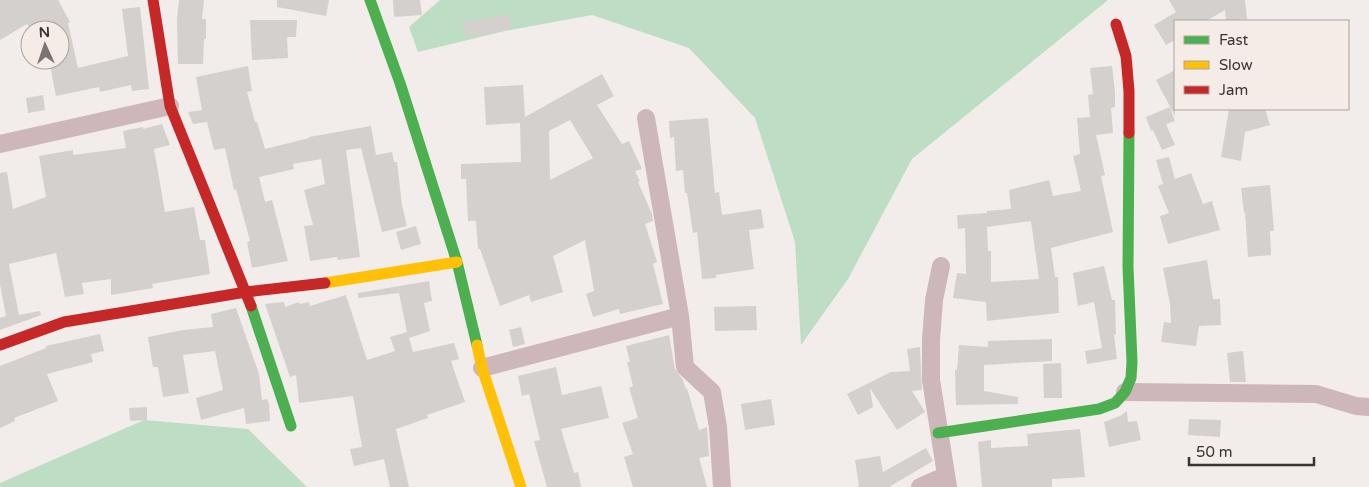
<svg xmlns="http://www.w3.org/2000/svg" width="1369" height="487" font-family="'Varela Round',sans-serif">
  <style>
    .green { fill: #bddec4 }
    .building { fill: #d4d0ce; fill-rule: evenodd }
    .lines { fill: none; stroke-linecap: round; stroke-linejoin: round }
    .street { stroke: #cdb7ba; stroke-width: 18 }
    .fast { stroke: #4caf50; stroke-width: 11 }
    .slow { stroke: #ffc107; stroke-width: 11 }
    .jam { stroke: #c62828; stroke-width: 11 }
  </style>
  <rect width="100%" height="100%" fill="#f2edea"/>
  <!-- green -->
  <path class="green" d="M440 0H1108L912 159 848 279 801 345 795 242 755 118 689 48 592 15 505 31 418 52 409 27Z
    M144 420 248 429 307 487H0V483Z"/>
  <!-- building -->
  <path class="building" d="M0 0H58L70 22 68 23 78 68 128 56 122 9 140 7 149 89 132 91 131 85 100 92 99 87 56 96 49 60H60V30H31L27 24 0 40Z
    M179 0H204L202 19H206V39H204L203 64H178L177 19Z
    M277 0H329L326 16 277 7Z
    M393 0H420L422 15 394 17Z
    M1169 0H1245L1247 19 1226 21 1225 10 1206 21H1175V40L1166 45 1154 25 1176 12Z
    M509 14 511 29 466 37 463 22Z
    M250 20H297L296 37H287L288 58 252 60Z
    M248 66 252 91 247 92 255 122H257L265 149 309 138V137L371 126 376 155 392 152 394 162H397L402 205 407 226 382 232 361 148 346 150 360 257 338 260 337 257 310 261 304 226 313 225 304 190 325 184 321 159 293 164 294 169 259 177 265 202 272 200 288 261 252 268 247 242 250 241 236 189 234 190 225 148 214 150 207 122 193 124 188 112 202 110 196 77Z
    M1112 66 1115 92V107L1111 108 1113 133 1096 135 1105 175 1101 176 1113 232 1051 248 1055 277H1058L1059 313 987 321 986 302 953 298 957 273 966 274 965 228 958 229 957 215 987 213V211L1011 209 1009 190 1049 180 1053 196 1081 191 1073 156 1080 154 1077 118 1090 117 1088 95 1093 94 1090 68ZM1031 221 1039 279 991 282V251H988L987 227Z
    M1175 70V116L1156 80Z
    M602 74 614 96 597 105 622 144 629 141 642 169 635 171 640 181 638 182 652 214 653 221 645 224 657 262 653 264 663 304 620 314 619 309 593 317 586 294 594 291 585 240 553 256 563 292 531 302 529 295 500 306 480 249H478L476 221H468L466 179H461V164L521 162 520 123 486 125 484 87 523 85 525 117ZM570 120 593 158 550 180 549 131Z
    M43 95 45 110 28 113 26 98Z
    M1170 107 1175 121 1166 124 1175 145 1162 150 1153 130 1151 131 1146 117Z
    M1229 109H1265L1270 125 1245 132 1241 161 1221 157Z
    M708 118 715 193 719 192 722 215 761 209 764 228 749 230 754 269 716 275V278L702 279 697 232 693 233 687 193H685L683 170 676 171 674 137 670 138 669 121Z
    M162 124 170 145 154 149 165 212 194 207 200 240H205L210 274 152 284 153 288 111 295V279L82 283 84 294 65 297 56 253 9 264 19 315 40 311 41 315 0 330V318L6 316 0 284V173L7 172 13 209 46 197 39 156 73 150V155L126 148 123 131 143 127V129Z
    M1169 157 1175 179 1191 173 1203 204 1212 201 1220 230 1168 244 1160 216 1169 213 1158 186 1163 184 1156 160Z
    M1270 185 1274 231H1270L1271 255 1248 257 1245 212 1244 213 1241 188Z
    M416 226 421 244 401 250 396 232Z
    M1207 260 1213 299H1220L1221 325 1199 326 1196 346 1161 342 1164 322 1171 323 1170 304 1163 268Z
    M1104 266 1112 300H1115L1116 334 1114 335 1117 359 1087 364 1085 351 1102 348 1094 302 1078 306 1073 273Z
    M429 281 432 301 424 303 430 331 409 338 413 352 454 343 459 359 451 361 465 402 427 415 428 418 396 429 409 487H390L384 459 354 466 350 449 362 447 353 396 299 403 296 375 290 377 265 304 284 302 285 307 299 302 300 304 309 302 310 306 346 295 367 360 395 351 390 337 407 332 399 293 358 298V293Z
    M756 306 757 330 715 331 714 307Z
    M236 308 259 374 262 400 267 399 269 404 270 421 246 424 244 408 201 420 196 398 223 390 215 351 183 355 189 393 163 397 158 367H153L148 337 183 330 213 327 211 314Z
    M521 327 525 344 513 347 509 330Z
    M100 334 104 351 91 354 93 362 47 374 58 401 14 418 15 421 0 428V366L46 348V346Z
    M669 335 675 369 683 380 686 389 687 388 699 430 707 427 709 456 699 458 707 487H633L624 457 633 454 622 423 638 418 629 388 633 386 627 362H630L626 346Z
    M1052 339V361L984 365V391L1018 397V404L956 405 955 370H957L959 345 988 347V341Z
    M920 347 922 390 912 391 925 412 897 430 870 388 873 407 858 415 847 394 891 372 910 371 907 349Z
    M1243 351 1246 382H1230L1227 353Z
    M1061 363 1062 398H1044L1043 364Z
    M556 367 562 395 601 386 609 418 561 429 574 473 578 472 581 487H547L534 441 540 440 529 394 522 396 518 376Z
    M771 399 775 425 745 430 741 404Z
    M147 407V420L130 421 129 408Z
    M1127 411 1128 422 1137 421 1141 440 1109 447 1104 422 1120 416Z
    M1189 419 1221 420 1220 437 1188 435Z
    M1080 429 1085 477 1052 479V487H982L978 442 991 440V448L1028 446 1027 434Z
    M926 448 933 461 889 487H857L859 486 855 460 880 456 883 472Z"/>
  <g class="lines">
    <!-- street -->
    <path class="street" d="M646 118 680 316 685 367 712 392 718 427 722 487
      M0 144 170 106
      M941 266 934 300 931 340V380L948 487
      M482 368 680 316
      M1125 392 1316 394 1356 406 1369 407
      M920 487 945 476"/>
    <!-- fast -->
    <path class="fast" d="M370 0 400 83 457 262 477 345
      M251 306 291 426
      M938 433 1099 409 1115 403 1125 392 1131 378 1132 362 1128 267 1129 133"/>
    <!-- slow -->
    <path class="slow" d="M325 283 457 262
      M477 345 482 368 521 487"/>
    <!-- jam -->
    <path class="jam" d="M153 0 170 106 251 306
      M1116 24 1126 56 1129 91V133
      M0 345 64 322 246 292 325 283"/>
  </g>
  <!-- legend -->
  <rect x="1174" y="20" width="175" height="90" fill="#f5ece7" stroke="#aaa39f"/>
  <rect x="1184" y="36" width="25" height="8" fill="#4caf50" stroke="#aaa39f"/>
  <text x="1219" y="45" font-size="15" fill="#393534">Fast</text>
  <rect x="1184" y="61" width="25" height="8" fill="#ffc107" stroke="#aaa39f"/>
  <text x="1219" y="70" font-size="15" fill="#393534">Slow</text>
  <rect x="1184" y="86" width="25" height="8" fill="#c62828" stroke="#aaa39f"/>
  <text x="1219" y="95" font-size="15" fill="#393534">Jam</text>
  <!-- north arrow -->
  <g transform="translate(45 45) rotate(357)"><circle r="24" fill="#f5ece7" stroke="#aaa39f"/>
  <path d="M0-4L9 19L0 12L-9 19Z" fill="#7a7574"/>
  <text y="-8" font-size="14" font-weight="bold" text-anchor="middle" fill="#393534">N</text>
  </g>
  <!-- scale -->
  <path d="M1189 457v8h125v-8" fill="none" stroke="#393534" stroke-width="2.5"/>
  <text x="1196" y="457" font-size="15" fill="#393534" stroke="#f5ece7" stroke-width="4" paint-order="stroke">50 m</text>
</svg>
